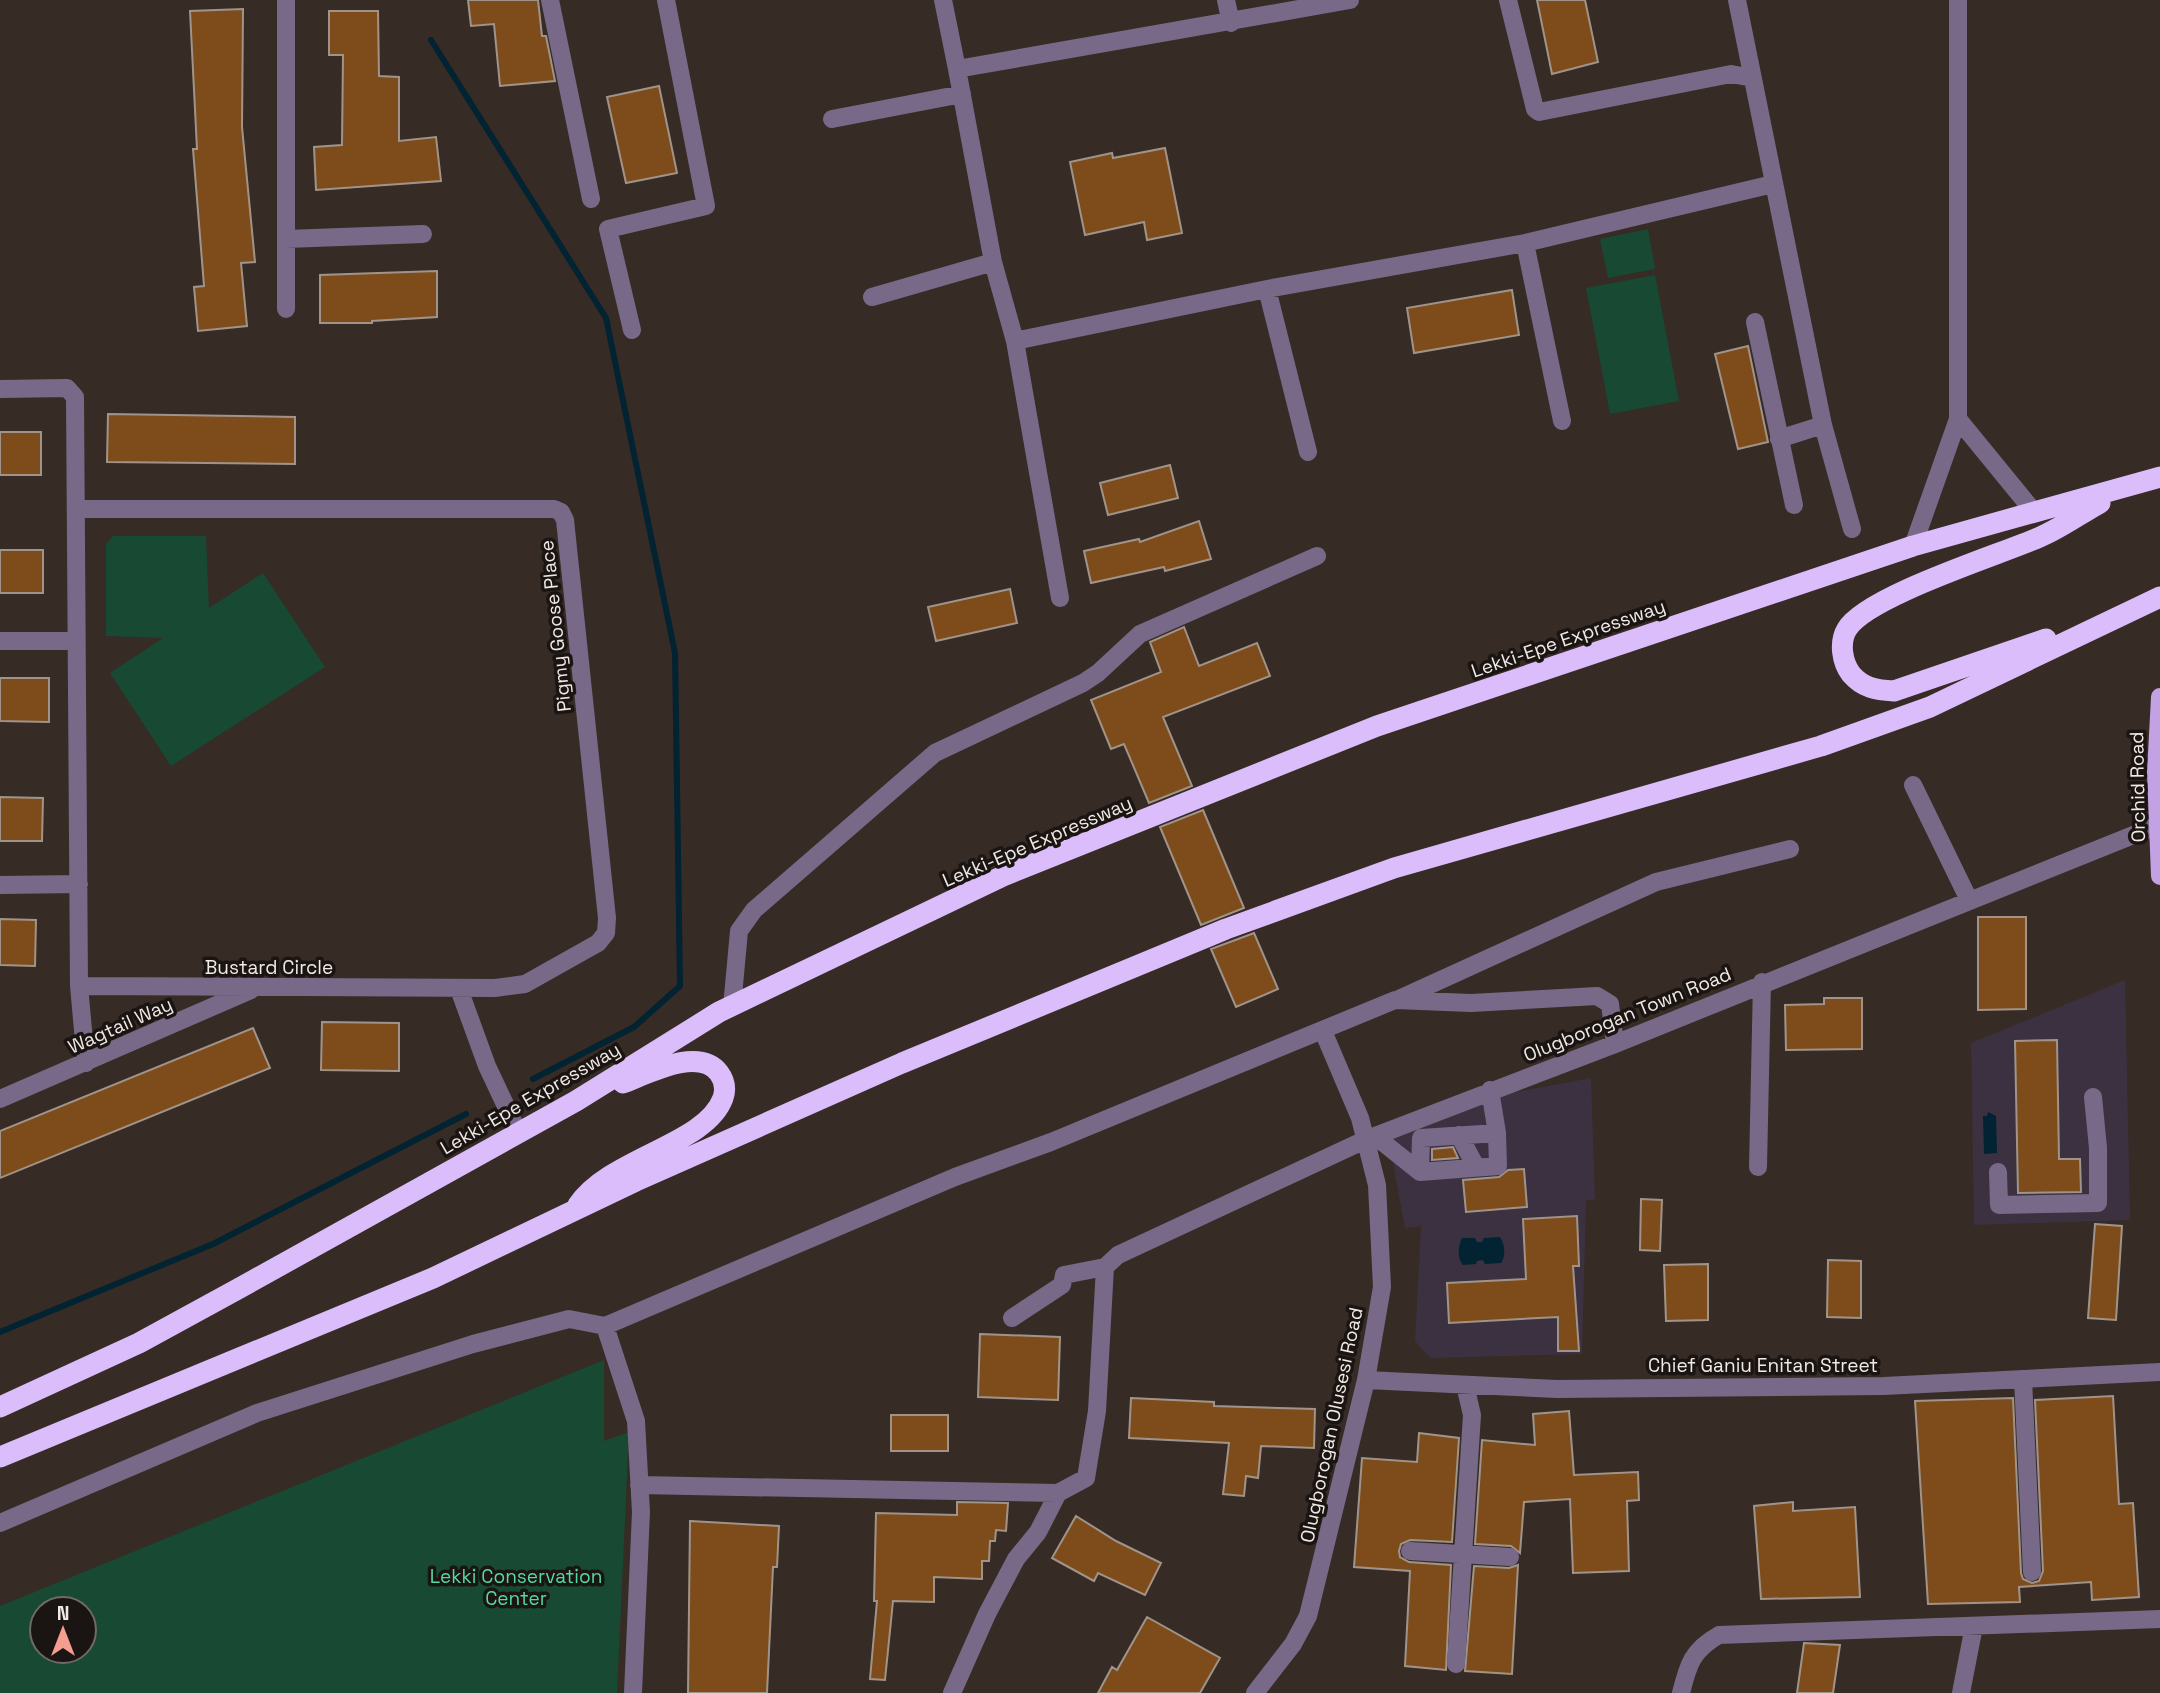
<svg xmlns="http://www.w3.org/2000/svg" width="2160" height="1693" font-family="'Space Grotesk',sans-serif">
  <style>
    .commercial { fill: #3c3140 }
    .green { fill: #174933; fill-rule: evenodd }
    .water { fill: #022331 }
    .lines { fill: none; stroke-linecap: round; stroke-linejoin: round }
    .stream { stroke: #022331; stroke-width: 6 }
    .building { fill: #7d4c1a; stroke: #a0948a; stroke-width: 2 }
    .minor { stroke: #786988; stroke-width: 18 }
    .major { stroke: #c3a2e3; stroke-width: 18 }
    .highway { stroke: #dcbdfc; stroke-width: 21 }
    .labels { text-anchor: middle; stroke-width: 7; stroke-linejoin: round; paint-order: stroke }
    .street-label { font-size: 19px; fill: #f1e9e5; stroke: #1a1512 }
    .park-label { font-size: 19px; fill: #54daa1; stroke: #1a1512 }
  </style>
  <rect width="100%" height="100%" fill="#372b25"/>
  <!-- commercial -->
  <path class="commercial" d="M2125 980 2130 1220 1974 1225 1971 1043Z
    M1591 1078 1595 1199 1586 1201 1582 1354 1430 1358 1415 1341 1421 1226 1405 1228 1388 1136 1489 1097Z"/>
  <!-- green -->
  <path class="green" d="M1648 229 1655 269 1608 278 1600 239Z
    M1655 275 1679 401 1610 414 1586 288Z
    M113 536H206L209 608 263 573 325 667 171 766 110 673 163 638 106 636V544Z
    M604 1360V1441L629 1432 617 1693H0V1606ZM42 1609H84V1651H42Z"/>
  <!-- water -->
  <path class="water" d="M1988 1112 1996 1116 1997 1153 1984 1154 1983 1116H1987Z
    M1500 1237C1505 1244 1506 1257 1501 1263L1485 1264 1483 1260 1477 1261 1476 1264 1463 1265C1457 1258 1458 1246 1462 1238H1475L1477 1242H1482L1484 1238Z"/>
  <g class="lines">
    <!-- stream -->
    <path class="stream" d="M431 40 606 318 675 653 680 986 634 1027 533 1079
      M0 1332 213 1244 466 1114"/>
  </g>
  <!-- building -->
  <path class="building" d="M468 0H538L542 36H546L555 81 500 86 494 24 471 26Z
    M1537 0H1585L1598 62 1552 74Z
    M243 9 242 127 255 262 241 263 247 326 198 331 194 287 204 286 193 149H197L190 11Z
    M329 11H378L379 76 399 77V141L436 137 441 181 316 190 314 147 342 145 343 55H329Z
    M659 86 677 173 626 183 607 97Z
    M1165 148 1182 233 1147 240 1144 222 1085 235 1070 162 1112 153 1113 158Z
    M437 271V317L372 321V323H320V275Z
    M1512 290 1519 335 1414 353 1407 308Z
    M1748 346 1768 442 1738 449 1715 354Z
    M108 414 295 417V464L107 462Z
    M0 432H41V475H0Z
    M1170 465 1178 498 1108 515 1100 483Z
    M1199 521 1211 559 1165 571 1164 567 1091 583 1084 551 1139 539 1140 542Z
    M0 550H43V593H0Z
    M1010 589 1017 623 936 641 928 607Z
    M1184 627 1199 666 1257 643 1270 676 1163 717 1192 786 1149 803 1124 744 1111 749 1091 700 1161 672 1150 642Z
    M0 678H49V722L0 721Z
    M0 797 43 798 42 841H0Z
    M1203 810 1244 908 1201 925 1160 827Z
    M1978 917H2026V1009L1978 1010Z
    M0 919 36 920 35 966 0 965Z
    M1254 933 1278 989 1236 1007 1211 949Z
    M1824 998H1862V1049L1786 1050 1785 1005 1824 1004Z
    M322 1022 399 1023V1071L321 1070Z
    M253 1028 270 1068 0 1178V1131Z
    M2057 1040 2059 1159H2080L2081 1192 2018 1193 2015 1041Z
    M1453 1147 1458 1158 1432 1160V1149Z
    M1524 1169 1527 1207 1466 1212 1463 1180 1499 1177 1508 1170Z
    M1641 1199 1662 1200 1660 1251 1640 1250Z
    M1577 1216 1579 1266H1573L1579 1351H1558V1317L1449 1323 1447 1283 1526 1279 1523 1219Z
    M2095 1224 2122 1226 2116 1320 2088 1318Z
    M1828 1260 1861 1261V1318L1827 1317Z
    M1708 1264V1320L1666 1321 1664 1265Z
    M980 1334 1060 1337 1058 1400 978 1397Z
    M2113 1396 2119 1504 2133 1503 2139 1597 2092 1600 2091 1582 2019 1587 2020 1602 1928 1604 1915 1401 2013 1398 2021 1573 2023 1579 2032 1583 2039 1581 2043 1571 2035 1400Z
    M1131 1398 1214 1402V1406L1315 1409 1314 1448 1261 1446 1258 1478 1246 1476 1244 1496 1223 1494 1229 1443 1129 1438Z
    M1569 1411 1574 1475 1638 1472 1639 1500 1627 1501 1629 1571 1573 1573 1570 1499 1524 1502 1520 1553 1511 1546 1475 1544 1482 1440 1535 1445 1533 1414Z
    M891 1415H948V1451H891Z
    M1419 1433 1459 1438 1452 1542 1410 1540 1401 1544 1399 1551 1400 1557 1409 1562 1451 1565 1446 1670 1405 1666 1410 1571 1354 1567 1362 1458 1417 1462Z
    M957 1502 1008 1503 1006 1531 996 1530 995 1541H990L989 1561H982V1579L934 1577V1602L893 1601 885 1680 870 1679 877 1601H874L876 1513 957 1515Z
    M1793 1502V1511L1855 1507 1860 1597 1761 1599 1754 1506Z
    M1076 1516 1116 1541 1161 1563 1145 1595 1098 1573 1094 1581 1052 1558Z
    M690 1521 779 1526 777 1567H773L767 1693H688Z
    M1518 1565 1512 1674 1465 1671 1474 1566 1509 1568Z
    M1147 1617 1220 1658 1200 1693H1098L1112 1667 1117 1670Z
    M1804 1643 1840 1645 1833 1693H1797Z"/>
  <g class="lines">
    <!-- minor -->
    <path class="minor" d="M286 0V309
      M550 0 591 199
      M943 0 957 69 1350 0
      M1226 0 1231 23
      M1508 0 1535 109 1539 112 1731 74 1753 78
      M1737 0 1823 425 1852 529
      M957 69 993 262 1015 341 1267 289 1525 243 1773 184
      M832 119 962 94
      M286 239 423 234
      M1525 243 1562 421
      M1267 289 1308 452
      M872 297 993 262
      M1755 322 1794 505
      M632 330 608 229 706 206 666 0
      M1015 341 1060 598
      M0 389 67 388 75 397 79 986 86 1063
      M1958 419 2034 512
      M1779 439 1823 425
      M76 509H554L561 512 565 520 607 918 606 933 598 943 525 984 495 988 79 986
      M1913 546 1958 419V0
      M0 641H76
      M1913 785 1969 900
      M0 885 79 884
      M459 989 487 1066 518 1132
      M1399 999 1656 882 1790 849
      M732 1007 739 931 754 910 935 753 1083 683 1098 673 1140 634 1317 556
      M1490 1090 1497 1133
      M0 1099 251 990
      M1459 1135 1476 1167
      M1375 1136 1420 1172 1498 1166 1497 1133 1421 1138 1420 1172
      M1758 1167 1762 982
      M1998 1172 1999 1205 2098 1203V1148L2093 1097
      M1012 1318 1062 1285 1064 1275 1105 1267
      M605 1326 636 1421 641 1512 633 1693
      M2023 1379 2032 1572
      M1366 1380 1557 1389 1884 1386 2160 1372
      M639 1485 1058 1493
      M0 1523 257 1413 473 1344 569 1319 605 1326 955 1177 1051 1142 1395 1000 1471 1003 1597 996 1610 1004 1615 1044
      M1410 1551 1510 1557
      M1456 1664 1472 1415 1465 1385
      M952 1693 987 1614 1016 1559 1038 1532 1058 1493 1086 1478 1097 1411 1105 1267 1118 1255 1365 1140 1615 1044 2158 825
      M1255 1693 1293 1644 1308 1616 1366 1380 1382 1287 1377 1185 1360 1118 1323 1031
      M1681 1693C1688 1665 1692 1650 1719 1635L2160 1619
      M1961 1693 1974 1626"/>
    <!-- major -->
    <path class="major" d="M2160 697 2156 773 2160 876"/>
    <!-- highway -->
    <path class="highway" d="M2046 639 1894 691C1876 690 1863 688 1851 674 1842 662 1839 642 1847 629 1867 596 1999 555 2040 537 2061 528 2080 514 2100 503
      M578 1205C611 1157 706 1145 723 1098 726 1089 725 1081 719 1073 699 1046 647 1074 623 1083
      M0 1407 139 1343 236 1290 576 1101 719 1012 1003 876 1377 726 1913 546 2160 477
      M0 1457 433 1278 636 1181 902 1063 1226 929 1394 868 1821 746 1930 707 2160 597"/>
  </g>
  <g class="labels">
    <!-- street labels -->
    <g class="street-label">
      <text transform="translate(555 626) rotate(-96)" y="7">Pigmy Goose Place</text>
      <text transform="translate(1568 638) rotate(-19)" y="7">Lekki-Epe Expressway</text>
      <text transform="translate(2137 787) rotate(-91)" y="7">Orchid Road</text>
      <text transform="translate(1037 841) rotate(-23)" y="7">Lekki-Epe Expressway</text>
      <text x="269" y="974">Bustard Circle</text>
      <text transform="translate(1627 1014) rotate(-22)" y="7">Olugborogan Town Road</text>
      <text transform="translate(120 1025) rotate(-24)" y="7">Wagtail Way</text>
      <text transform="translate(530 1098) rotate(-30)" y="7">Lekki-Epe Expressway</text>
      <text x="1763" y="1372">Chief Ganiu Enitan Street</text>
      <text transform="translate(1331 1425) rotate(-78)" y="7">Olugborogan Olusesi Road</text>
    </g>
    <!-- park labels -->
    <g class="park-label">
      <text x="516" y="1583">Lekki Conservation<tspan x="516" dy="22">Center</tspan></text>
    </g>
  </g>
  <!-- north arrow -->
  <g transform="translate(63 1630)"><circle r="33" fill="#1a1512" stroke="#706a66" stroke-width="2"/>
  <path d="M0-5L12 26L0 18L-12 26Z" fill="#f59d8f"/>
  <text y="-10" font-size="19" font-weight="bold" text-anchor="middle" fill="#f1e9e5">N</text>
  </g>
</svg>
